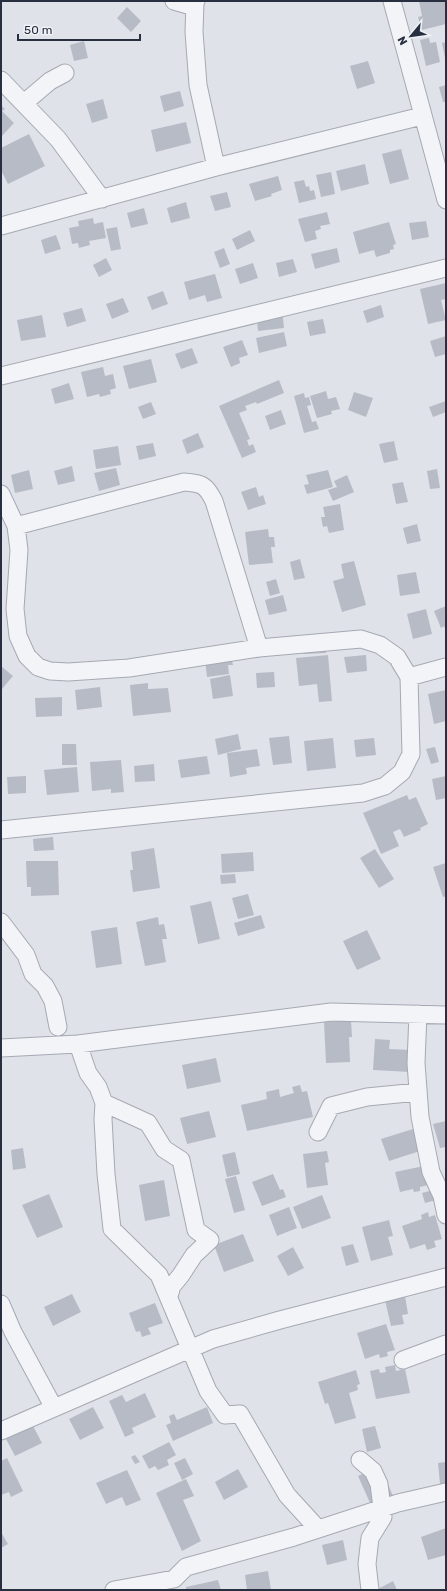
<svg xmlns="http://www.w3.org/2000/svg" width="447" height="1591" font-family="Rubik,sans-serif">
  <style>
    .building { fill: #b7bbc6 }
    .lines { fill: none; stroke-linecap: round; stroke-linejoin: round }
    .street-casing { stroke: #a5a9b3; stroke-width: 19 }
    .street { stroke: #f3f4f7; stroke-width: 17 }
  </style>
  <rect width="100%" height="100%" fill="#e0e2e9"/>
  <!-- building -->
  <path class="building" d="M419 1H446V24L422 30 418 17 422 16Z
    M127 7 141 21 131 32 117 18Z
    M429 38 430 43 436 42 440 62 426 66 420 40Z
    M84 41 88 58 74 61 70 45Z
    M446 42V58H445L442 43Z
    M368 61 375 83 357 89 350 66Z
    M446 85V102H443L439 87Z
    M180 91 184 106 164 112 160 96Z
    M103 99 108 118 92 123 86 104Z
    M1 105 5 109 2 111 14 123 1 137Z
    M186 122 191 143 156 152 151 130Z
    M29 134 45 166 8 184 1 170V148Z
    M401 149 409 179 390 184 382 154Z
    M365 164 369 184 341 191 336 171Z
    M331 172 335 194 321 197 316 175Z
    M278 176 282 190 271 194 272 196 255 201 249 184Z
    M304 180 306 187 309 186 310 191 314 190 316 199 299 203 294 182Z
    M227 192 231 207 215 211 210 196Z
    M186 202 190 218 171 223 167 208Z
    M144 208 148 224 131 228 127 213Z
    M327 212 330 224 320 226 321 229 315 231 317 239 305 242 298 219Z
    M93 218 94 224 103 222 106 238 89 241 90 245 79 248 78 243 72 244 69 228 79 226 78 221Z
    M426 221 429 237 412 240 409 223Z
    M389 222 396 244 393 245 394 249 390 250V253L376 257 374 250 359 254 353 232Z
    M117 227 121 249 111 251 106 229Z
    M250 230 255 241 237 250 232 239Z
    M56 235 61 249 45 254 41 240Z
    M224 248 230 264 220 268 214 252Z
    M337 248 340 262 315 269 311 254Z
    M106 258 112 270 99 277 93 265Z
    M293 259 297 272 279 277 276 263Z
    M253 263 258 278 240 284 235 269Z
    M215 274 222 298 207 302 205 295 189 300 184 282Z
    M446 283V299L441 300 446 320 428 324 420 289Z
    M163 291 168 304 152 310 147 297Z
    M123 298 129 312 112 319 106 304Z
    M381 305 384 317 367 323 363 311Z
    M282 307 284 328 258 331 256 310Z
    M82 308 86 321 67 327 63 313Z
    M42 315 46 337 21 341 17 320Z
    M323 319 326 333 310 336 307 322Z
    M284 332 287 346 259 353 256 338Z
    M446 336V354L435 357 430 341Z
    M242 340 248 355 239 358 240 363 231 367 223 347Z
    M192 348 198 363 181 369 175 354Z
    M151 359 157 382 129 389 123 366Z
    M103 367 105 376 113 374 116 388 110 390 111 394 100 397 99 394 87 397 81 372Z
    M279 380 284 393 257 404 256 402 245 406 247 410 239 413 250 439 247 440 249 446 253 444 256 452 242 458 219 406Z
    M69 383 74 399 55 404 51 389Z
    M326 391 328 399 336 397 340 409 331 411 332 414 317 418 310 396Z
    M354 392 373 398 366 417 348 410Z
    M304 393 305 398 309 397 311 405 307 406 312 422 316 421 319 429 304 433 294 396Z
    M446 401V412L433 417 429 407Z
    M151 402 156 414 143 419 138 407Z
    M281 410 286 424 270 430 265 416Z
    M198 433 204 447 187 454 182 440Z
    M394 441 398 460 384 463 379 444Z
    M153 443 156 456 139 460 136 446Z
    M118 446 121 465 96 469 93 450Z
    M72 466 75 481 58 485 54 471Z
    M116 468 120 485 99 491 94 473Z
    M437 469 440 488 430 489 427 471Z
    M29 470 33 489 15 493 11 475Z
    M328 470 333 487 307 494 304 485 309 484 306 475Z
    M347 475 354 492 333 501 328 490 337 487 334 481Z
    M403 482 408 502 396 504 392 484Z
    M256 487 259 497 263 495 266 504 248 510 241 492Z
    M340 504 344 530 329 533 327 526 323 527 321 517H325L323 507Z
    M417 524 421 541 407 544 403 528Z
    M268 529 269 537H274L275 547H271L273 563 249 565 245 532Z
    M300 559 305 578 294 580 290 562Z
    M354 561 366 605 342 612 333 581 344 578 341 564Z
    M416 572 420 593 400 596 397 575Z
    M276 579 280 593 270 596 266 582Z
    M283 595 287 611 269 615 265 600Z
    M446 606V631L444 626 441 628 434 611Z
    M426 609 432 634 413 639 407 614Z
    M325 644 326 653 303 654 302 646Z
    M328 655 332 701 319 702 317 684 299 686 296 658Z
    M366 655 367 671 347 673 344 657Z
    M231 656 233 665H228L229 674 207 677 205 659Z
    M1 666 13 676 2 689H1Z
    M274 672 275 687 257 688 256 673Z
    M230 675 233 696 213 699 210 679Z
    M148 683V689L168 688 171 712 133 716 130 685Z
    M100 687 102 707 77 710 75 690Z
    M446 690V721L434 724 428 694Z
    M62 697V716L36 717 35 698Z
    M238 734 241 749 218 755 215 739Z
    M289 736 292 763 273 765 269 738Z
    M333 738 336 768 307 771 304 741Z
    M374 738 376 755 356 757 354 740Z
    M62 744H76L77 765H62Z
    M435 747 439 762 431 764 426 749Z
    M257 749 260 766 246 768 247 774 230 777 227 753Z
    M207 756 210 774 181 778 178 760Z
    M121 760 124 792 111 793V789L92 791 90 762Z
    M154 764 155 781 135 782 134 766Z
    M77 767 79 792 47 795 44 770Z
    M26 776V793L8 794 7 777Z
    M446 776V798L436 800 432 779Z
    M407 795 409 800 416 797 428 824 420 828 421 830 404 837 400 829 393 832 399 846 381 854 363 813Z
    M53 837 54 850 34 851 33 839Z
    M154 848 160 888 133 892 130 870H133L131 852Z
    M375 849 394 879 379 888 360 858Z
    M253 852 254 871 222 873 221 854Z
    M26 861H58L59 895 31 896V887H27Z
    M446 863V896L443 897 433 867Z
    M235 874 236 883 221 884 220 875Z
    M248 894 254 915 238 919 232 898Z
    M211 901 220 939 198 944 190 906Z
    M261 915 265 928 238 936 234 923Z
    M158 917 159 925 164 924 167 939H162L166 962 145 966 136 922Z
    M117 927 122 964 96 968 91 931Z
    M367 930 381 959 357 970 343 941Z
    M351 1020 352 1037H349L350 1062 326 1063 324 1022Z
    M375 1039 390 1040 389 1049 411 1050 410 1072 373 1070Z
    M216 1058 221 1082 187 1089 182 1065Z
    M300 1085 302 1092 307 1091 313 1117 247 1131 241 1105 267 1099 266 1092 279 1089 280 1097 294 1093 292 1087Z
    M209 1111 216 1137 187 1144 180 1118Z
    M446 1121V1147L440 1148 433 1124Z
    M413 1129 420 1151 389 1161 381 1139Z
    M23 1148 26 1168 13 1170 11 1150Z
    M327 1151 329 1162 325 1163 328 1185 307 1188 303 1154Z
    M235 1152 240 1174 227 1177 222 1155Z
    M424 1166 428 1185 420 1187V1191L414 1192 413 1189 400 1192 395 1172Z
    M273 1174 280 1190 283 1189 286 1197 262 1206 252 1182Z
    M236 1176 245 1210 234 1213 225 1179Z
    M164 1180 170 1216 145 1221 139 1185Z
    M437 1189 440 1199 425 1203 422 1193Z
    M49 1194 63 1227 37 1238 22 1205Z
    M322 1195 331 1218 302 1229 293 1207Z
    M289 1207 297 1228 277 1236 269 1215Z
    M428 1212 429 1217 435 1215 442 1239 434 1241 436 1247 427 1250 425 1244 410 1249 402 1226 422 1219 421 1215Z
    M389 1220 393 1236 388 1237 393 1255 371 1261 362 1227Z
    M243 1234 254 1261 224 1272 214 1245Z
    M353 1244 359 1262 346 1266 341 1247Z
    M293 1247 304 1268 288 1276 277 1256Z
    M72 1294 81 1312 53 1326 44 1307Z
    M405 1296 408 1314 402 1315 404 1324 391 1326 385 1300Z
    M155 1303 163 1323 148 1328 151 1334 142 1337 140 1331 136 1332 129 1313Z
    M386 1324 395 1350 387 1352 388 1356 380 1358 379 1354 365 1359 357 1333Z
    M395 1365 396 1371 405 1369 410 1393 376 1399 370 1371 379 1369 380 1373 386 1372 385 1367Z
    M356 1370 360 1384 357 1385 358 1390 349 1393 356 1418 335 1424 328 1403 325 1404 318 1382Z
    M145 1393 156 1417 132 1428 134 1433 125 1437 109 1401 122 1395 126 1402Z
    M93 1407 104 1428 80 1440 69 1419Z
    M207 1407 213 1423 173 1441 166 1425 171 1423 169 1416 174 1414 177 1420Z
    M33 1426 42 1443 15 1456 6 1439Z
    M375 1426 381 1448 367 1452 362 1429Z
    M169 1442 176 1455 167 1460 169 1465 158 1470 155 1466 149 1469 142 1456Z
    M135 1455 140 1462 135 1464 131 1457Z
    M7 1458 23 1491 11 1497 9 1492 1 1495V1461Z
    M185 1458 193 1474 182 1480 174 1463Z
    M446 1462V1483L440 1484 438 1463Z
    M380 1466 393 1496 371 1505 358 1476Z
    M238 1469 248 1487 224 1500 215 1482Z
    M127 1470 141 1500 126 1506 122 1497 106 1504 96 1483Z
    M186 1479 194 1496 183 1500 201 1541 182 1551 156 1493Z
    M446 1528V1555L428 1560 421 1537Z
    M1 1532 8 1544 1 1548Z
    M343 1540 347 1560 327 1565 322 1545Z
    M268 1571 271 1590H247L245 1575Z
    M218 1580 221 1590H186V1587Z
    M393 1581 397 1590H379L378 1589Z"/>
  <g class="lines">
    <!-- street casing -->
    <g class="street-casing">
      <path id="street" d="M174 1 188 5 196 1
        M392 1 446 200
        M195 2 194 32 198 85 216 167
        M1 80 58 139 102 199
        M24 103 50 81 65 73
        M1 226 216 167 422 116
        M1 376 446 268
        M1 494 16 526 19 550 15 609 18 636 27 656 38 667 50 671 68 672 129 668 259 648 361 639 380 645 397 657 409 677 411 754 402 772 385 786 363 793 1 830
        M16 526 184 482C202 483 206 485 214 501L259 648
        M409 677 446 667
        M1 922 26 955 33 974 45 986 53 1001 58 1027
        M418 1014 416 1063 420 1117 431 1172 442 1196 446 1215
        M78 1044 88 1073 98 1087 104 1103 103 1119 106 1174 112 1229 159 1275 208 1391 225 1415 240 1414 287 1495 318 1529
        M1 1048 78 1044 331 1012 446 1015
        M104 1103 148 1123 164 1149 181 1160 196 1230 210 1240 194 1255 181 1275 172 1286 169 1296
        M318 1132 331 1106 367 1097 418 1092
        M1 1304 13 1332 54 1408
        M403 1360 446 1344
        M1 1431 213 1339 280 1320 446 1277
        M360 1460 373 1471 379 1484 382 1508 383 1517 370 1538 367 1564 370 1590
        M114 1590 174 1579 186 1567 294 1537 398 1503 446 1492"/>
    </g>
    <!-- street -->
    <use href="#street" class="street"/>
  </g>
  <!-- border -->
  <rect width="447" height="1591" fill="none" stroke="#282f40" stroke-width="4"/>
  <!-- north arrow -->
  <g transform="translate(411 36) rotate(241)" stroke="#eff2f6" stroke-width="3" paint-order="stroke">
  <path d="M0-3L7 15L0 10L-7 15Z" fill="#282f40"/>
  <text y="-6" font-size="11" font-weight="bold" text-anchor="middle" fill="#282f40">N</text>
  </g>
  <!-- scale -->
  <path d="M18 34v6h122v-6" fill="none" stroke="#282f40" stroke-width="2"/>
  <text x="24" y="34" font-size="12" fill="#282f40" stroke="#eff2f6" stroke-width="3" paint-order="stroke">50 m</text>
</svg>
